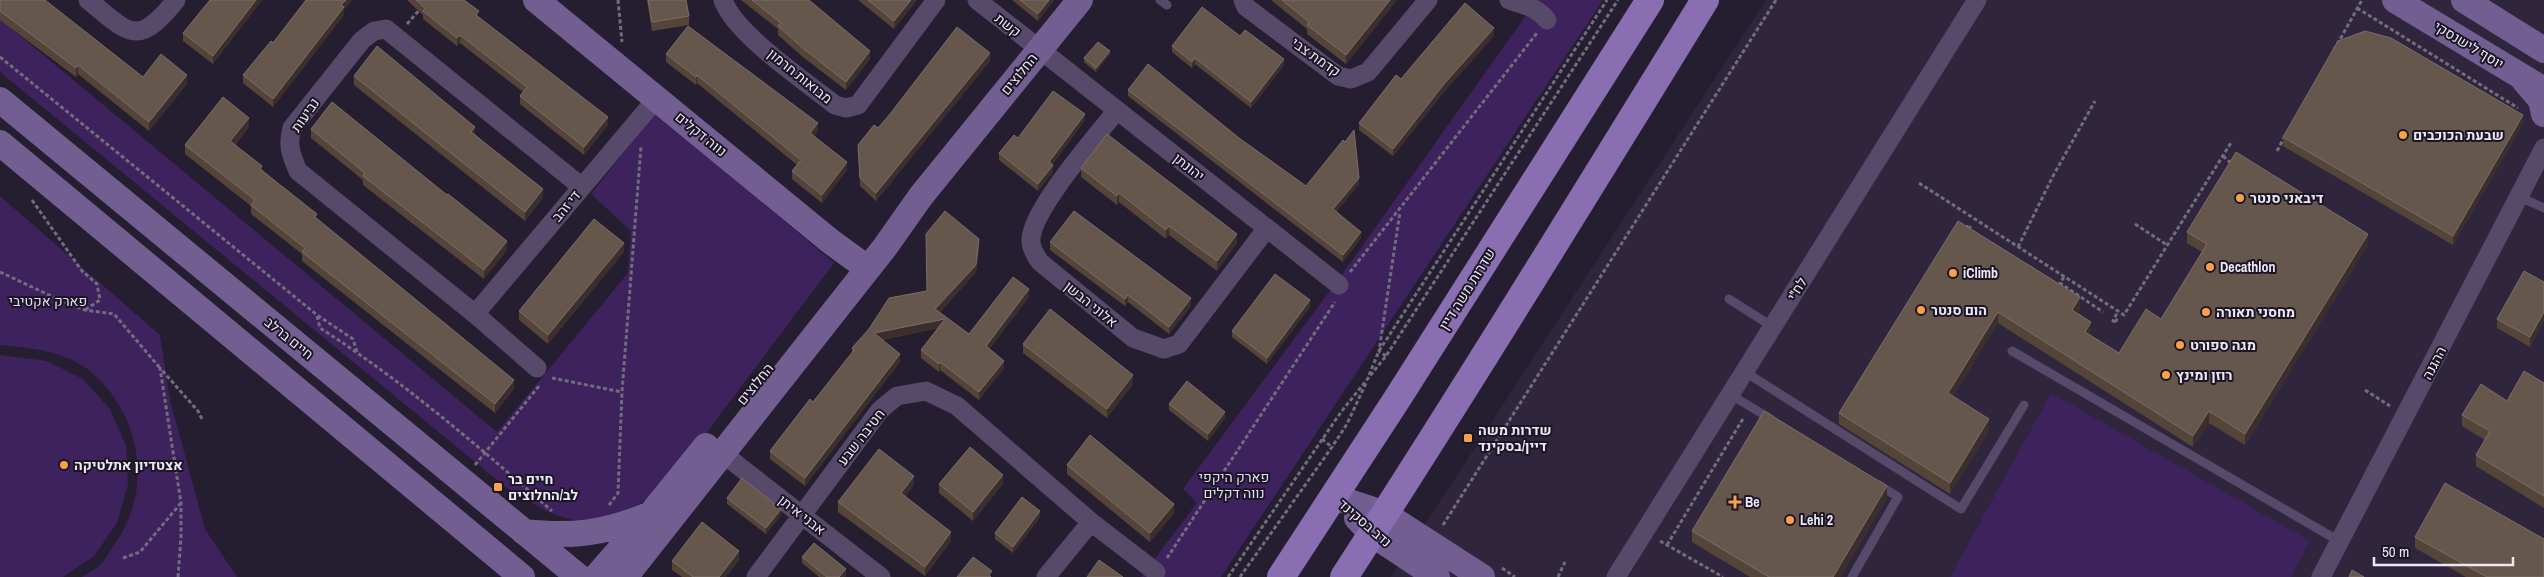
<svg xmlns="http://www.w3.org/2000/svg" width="2544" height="577" font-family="'Archivo Narrow',Heebo,sans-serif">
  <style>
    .built { fill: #2f263e }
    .green { fill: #3d225d }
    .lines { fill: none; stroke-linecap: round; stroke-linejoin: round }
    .path { stroke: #726d7c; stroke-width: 3; stroke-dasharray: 4 2.5; stroke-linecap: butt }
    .lane { stroke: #56496a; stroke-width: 9 }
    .street { stroke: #56496a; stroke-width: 19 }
    .secondary { stroke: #735e92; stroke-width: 26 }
    .primary { stroke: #896eb1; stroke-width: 28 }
    .wall { fill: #554538 }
    .shaded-wall { fill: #3b2e2c }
    .building { fill: #66574c; stroke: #7b6e67 }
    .poi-dot { fill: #f8a14a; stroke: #1b1526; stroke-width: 2 }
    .labels { text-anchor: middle; stroke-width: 4; stroke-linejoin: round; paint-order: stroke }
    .street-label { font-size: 14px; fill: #ece8f4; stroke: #1b1526 }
    .poi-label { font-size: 14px; font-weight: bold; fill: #ece8f4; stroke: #1b1526; text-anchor: start }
    .park-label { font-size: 14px; fill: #e3dbf1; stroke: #1b1526 }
  </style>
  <rect width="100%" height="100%" fill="#251e30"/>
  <!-- built -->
  <path class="built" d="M1766 0H2544V577H1391Z"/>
  <!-- green -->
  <path class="green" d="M1537 0H1603L1221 577H1141L1197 503 1183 489 1343 273Z
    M0 19 497 432 628 273 631 231 591 194 656 112 834 263 674 476C651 499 637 508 605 516 598 518 589 521 582 521 555 519 530 502 508 489L0 72Z
    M0 196 160 335 170 400 205 529 237 577H82C88 573 96 569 101 564 106 559 110 551 114 545 154 490 142 415 90 371 65 351 31 348 0 345Z
    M0 355 47 361 83 379 110 409 126 446 128 484 117 523 94 556 63 577H0Z
    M2051 393 2310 541 2291 577H1950Z"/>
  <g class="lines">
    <!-- path -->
    <path class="path" d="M618 0 622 42
      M2357 8 2518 108
      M407 24 421 8
      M2334 50 2362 0
      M0 57 317 315 353 339 357 352
      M2277 151 2285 136
      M2223 156 2231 163
      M1919 183 2124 315 2232 141
      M32 200 82 271 97 284 100 300 85 310
      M2135 224 2167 245
      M1967 229V225L1971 228
      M2018 247 2053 176 2095 101
      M0 272 64 302 85 310 114 314 160 368
      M1350 272 1537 33
      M2064 277 2060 283 2103 312
      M317 316 320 328C403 381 478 446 552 511
      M2115 322 2113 321 2118 311
      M2115 322 2118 318
      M1386 356 1379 351 1400 212
      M1369 375 1379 351 1607 0
      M552 378 622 392
      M2365 390 2390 406
      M1322 439 1333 448
      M475 465 539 386
      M609 505 618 493 622 392 641 146
      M1443 525 1776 0
      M1660 541 1723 577
      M1667 545 1744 417
      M123 558 140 552 180 504
      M1167 558 1335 302
      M1502 568 1515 577
      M178 577 181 537V503L160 368 198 411 203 421
      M1228 577 1341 412 1386 356 1618 0
      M1240 577 1332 447 1347 424 1366 383
      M1558 577 1565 562"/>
    <!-- lane -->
    <path class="lane" d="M1160 0 1167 5
      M2520 197 2544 208
      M1729 299 1773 327
      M2012 351 2339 541
      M1745 372 1961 509 2024 405
      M1731 395 1771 419
      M1852 577 1898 497 1879 485"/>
    <!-- street -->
    <path class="street" d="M88 0C129 33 137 49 176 0
      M723 0C735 34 805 81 835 105L846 108 858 105 936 0
      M977 0 1339 285
      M1243 0 1246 7 1338 76 1351 79 1368 72 1428 0
      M1509 0C1524 5 1537 7 1547 20
      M1117 110C1096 137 1034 207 1031 238 1030 247 1035 255 1040 262L1133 338 1164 349 1179 344 1267 228
      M475 314 657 98
      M537 368 475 314 298 171C291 155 287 145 292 128L362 40 374 31 386 29 582 187
      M722 453 881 577
      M756 577 880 410 897 396 926 391 957 406 1091 522 1156 572
      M1046 577 1091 522
      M1616 577 1977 0
      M2321 577 2544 148"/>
    <!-- secondary -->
    <path class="secondary" d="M536 0 830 241 867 268
      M2395 0 2544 90
      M2464 0 2544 50
      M2524 80 2541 100 2544 114
      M0 100 579 577
      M0 143 522 577
      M1334 497 1383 513 1482 577
      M1357 518 1372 534 1437 577
      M524 532C571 537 602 534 646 516
      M596 577 651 514 706 446
      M625 577 885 247 921 196 1080 0"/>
    <!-- primary -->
    <path class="primary" d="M1281 577 1399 396 1650 0
      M1344 577C1467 387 1586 193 1705 0"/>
  </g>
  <!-- wall -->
  <path class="wall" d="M0 0 143 77 187 84 149 131 78 74 76 77 0 20Z
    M262 0 213 64 183 41V33Z
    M407 0H464L479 17 608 125 584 155 520 104V96L523 92 460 43 457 46 423 19V15Z
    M647 0H686L689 16V25L652 31Z
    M741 0H809L870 59 846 90 804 58 778 35V29Z
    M858 0H917L894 29Z
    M1012 0H1054L1038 21Z
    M1271 0H1397L1346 64 1307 34V29Z
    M344 10V15L273 107 243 83V75L273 43Z
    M1240 36 1284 65 1251 108 1195 64 1192 68 1172 52V46Z
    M1494 36 1444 92 1393 156 1359 130V123L1401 79Z
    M666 54 818 131 814 136 847 170 822 203 792 179V171L797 165 697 83 696 85 666 62Z
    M1110 54 1096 72 1084 62V58Z
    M990 61 876 201 860 186 858 145 878 128Z
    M354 76 475 134 543 198 525 221 354 85Z
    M1128 90 1239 138 1306 186 1359 184 1336 212 1361 238 1343 262 1128 96Z
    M1085 120 1052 165 1053 172 1038 191 999 160V153L1018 138Z
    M2523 124 2453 245 2283 146V137Z
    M249 127 235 145 317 219 514 389 495 413 302 261V254L251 214V206L185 154V145Z
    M311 129 447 195 507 250 484 279 363 185V180L311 138Z
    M1081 168 1237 243 1217 271 1169 235 1166 239 1119 202 1117 205 1081 177Z
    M1958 221 2080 309 2077 314 2091 334 2090 335 2119 353 2161 319 2202 252 2187 243V232L2368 245 2245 445 2209 423 2193 447 1998 323 1953 396 1989 431 1950 494 1839 424V413Z
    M1050 242 1191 306 1169 334 1128 302 1125 306 1050 250Z
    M979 247 976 272 940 312 969 334 1029 297 989 349 1004 368 979 400 940 370 939 372 921 358V350L938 328 882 340 900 362 805 486 770 459V451L813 402 852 353V348L927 291Z
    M624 252 548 344 519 320V311Z
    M2544 282V321L2530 347 2497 328V319Z
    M1310 307 1267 364 1232 337V331Z
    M1023 344 1133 384 1107 418 1023 353Z
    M2544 383V508L2476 466V455L2485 440 2462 426V415L2507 401Z
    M1169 404 1225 418 1208 441 1169 410Z
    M1067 465 1174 513 1150 542 1067 474Z
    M939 484H1003L973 521 939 493Z
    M914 485 905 496 951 541 925 576 838 512V502Z
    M727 498 781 515 766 534 727 504Z
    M1887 498 1840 577H1750L1692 542V531Z
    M1040 517 1013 553 995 539V533Z
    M2415 537 2544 577H2466L2415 548Z
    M802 557 846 575 845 577H819L802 563Z
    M739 560 726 577H682L672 570V561Z"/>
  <!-- shaded-wall -->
  <path class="shaded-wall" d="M256 0H262L213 64V56Z
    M346 0H353L344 10V15L273 107V99L341 5Z
    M911 0H917L894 29V21Z
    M1049 0H1054L1038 21V14Z
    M1390 0H1397L1346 64V55Z
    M1494 28V36L1444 92 1393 156V149L1444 84Z
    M460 35V43L457 46V38Z
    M870 51V59L846 90V82Z
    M1110 51V54L1096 72V68Z
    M990 53V61L876 201V193Z
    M1195 58V64L1192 68V62Z
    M1284 59V65L1251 108V102Z
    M78 65V74L76 77V68Z
    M187 75V84L149 131V122Z
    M697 75V83L696 85V77Z
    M1085 114V120L1049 169V162Z
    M2523 115V124L2453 245V236Z
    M608 117V125L584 155V147Z
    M249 118V127L230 150V141Z
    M818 123V131L810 141V133Z
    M475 127V136L471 132Z
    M847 162V170L822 203V195Z
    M1053 165V172L1038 191V184Z
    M1359 178V184L1333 216V209Z
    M543 189V198L525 221V212Z
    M1119 193V202L1117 205V196Z
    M1169 226V235L1166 239V230Z
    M1361 232V238L1343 262V255Z
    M1237 234V243L1217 271V261Z
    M2368 234V245L2245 445V434Z
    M979 239V247L976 272 935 317V309Z
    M507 241V250L484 279V270Z
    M624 243V252L548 344V335Z
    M1029 289V297L986 354V346Z
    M1128 295V302L1125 306V299Z
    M2080 297V309L2072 322V310Z
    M1191 298V306L1169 334V327Z
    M1310 300V307L1267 364V358Z
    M1998 312V323L1948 405V393Z
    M2544 312V321L2530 347V337Z
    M945 319V327L874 341V333Z
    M2091 322V334L2085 344V332Z
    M900 354V362L805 486V478Z
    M1004 361V368L979 400V392Z
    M940 362V370L939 372V364Z
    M1133 375V384L1107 418V409Z
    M514 380V389L495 413V404Z
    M2209 411V423L2193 447V436Z
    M1225 412V418L1208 441V434Z
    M1989 419V431L1950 494V483Z
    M1003 475V484L973 521V512Z
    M914 476V485L901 502V493Z
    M1887 486V498L1840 577H1833Z
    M1174 504V513L1150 542V533Z
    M781 509V515L766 534V528Z
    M1040 511V517L1013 553V547Z
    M951 532V541L925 576V567Z
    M739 551V560L726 577H719Z
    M846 569V575L845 577H839Z"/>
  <!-- building -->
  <path class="building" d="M0 0H45L143 77 161 54 187 75 149 122 78 65 76 68 0 11Z
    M210 0H256L213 56 183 33Z
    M306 0H346L341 5 344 7 273 99 243 75 271 41 273 43Z
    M416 0H464L479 11 476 15 608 117 584 147 520 96 527 87 460 35 457 38 423 11 425 8Z
    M648 0H686L689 16 652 22Z
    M752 0H809L870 51 846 82 804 49 778 26 781 23Z
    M868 0H911L894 21Z
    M1020 0H1049L1038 14Z
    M1282 0H1390L1346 55 1307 25 1309 22Z
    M1465 3 1494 28 1444 84 1393 149 1359 123 1396 75 1401 79Z
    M1202 7 1240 36 1245 30 1284 59 1251 102 1195 58 1192 62 1172 46Z
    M688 26 818 123 810 133 847 162 822 195 792 171 801 160 697 75 696 77 666 54Z
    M957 27 990 53 876 193 860 178 858 145 874 125 878 128 890 114Z
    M2365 31 2391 38 2523 115 2453 236 2283 137 2338 41Z
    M1098 42 1110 51 1096 68 1084 58Z
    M377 46 475 127 471 132 543 189 525 212 354 76Z
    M1148 64 1239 138 1306 186 1343 140 1345 142 1354 130 1359 178 1333 209 1361 232 1343 255 1128 90Z
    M1053 91 1085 114 1049 162 1053 165 1038 184 999 153 1014 135 1018 138Z
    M223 97 249 118 230 141 262 166 260 169 317 214 315 217 514 380 495 404 302 252 305 248 251 205 255 200 185 145Z
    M332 102 447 195 448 194 507 241 484 270 363 176 365 173 311 129Z
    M1107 134 1237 234 1217 261 1169 226 1166 230 1119 193 1117 196 1081 168Z
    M2236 152 2368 234 2245 434 2209 411 2193 436 1998 312 1948 393 1989 419 1950 483 1839 413 1958 221 2080 297 2072 310 2091 322 2085 332 2119 353 2146 309 2161 319 2207 244 2187 232Z
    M945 211 979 239 976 265 935 309 969 334 1013 277 1029 289 986 346 1004 361 979 392 940 362 939 364 921 350 945 319 874 333 900 354 805 478 770 451 810 399 813 402 854 350 852 348 869 329 889 298 927 291 926 234Z
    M1074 211 1191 298 1169 327 1128 295 1125 299 1050 242Z
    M594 219 624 243 548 335 519 311Z
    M2524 271 2544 282V312L2530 337 2497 319Z
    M1275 274 1310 300 1267 358 1232 331Z
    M1050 309 1133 375 1107 409 1023 344Z
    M2524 371 2544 383V496L2476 455 2490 431 2462 415 2481 384 2507 401Z
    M1187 381 1225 412 1208 434 1169 404Z
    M1764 411 1887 486 1833 577H1769L1692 531Z
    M1090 435 1174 504 1150 533 1067 465Z
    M970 447 1003 475 973 512 939 484Z
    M879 449 914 476 901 493 951 532 925 567 838 502Z
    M742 478 781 509 766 528 727 498Z
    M2445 483 2544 539V577H2487L2415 537Z
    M1022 497 1040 511 1013 547 995 533Z
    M702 522 739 551 719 577H693L672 561Z
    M814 543 846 569 839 577H827L802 557Z
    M973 557 992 571 989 575 991 577H957Z
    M1099 560 1123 577H1087Z
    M2352 570 2364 577H2349Z"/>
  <!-- markers -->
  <g class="poi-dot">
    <circle cx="2403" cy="135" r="5"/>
    <circle cx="2240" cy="198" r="5"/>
    <circle cx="2210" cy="267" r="5"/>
    <circle cx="1953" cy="273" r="5"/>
    <circle cx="1921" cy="310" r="5"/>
    <circle cx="2206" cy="312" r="5"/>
    <circle cx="2180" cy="345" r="5"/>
    <circle cx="2166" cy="375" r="5"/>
    <rect x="1463" y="433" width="10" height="10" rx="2.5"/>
    <circle cx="64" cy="465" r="5"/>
    <rect x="493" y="482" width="10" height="10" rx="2.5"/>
    <path d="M1732.5 494.5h5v5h5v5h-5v5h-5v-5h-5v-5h5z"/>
    <circle cx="1790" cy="520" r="5"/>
  </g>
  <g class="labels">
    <!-- street labels -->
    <g class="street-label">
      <text transform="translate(1008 25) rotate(38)" y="5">קשת</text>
      <text transform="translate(2469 45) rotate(31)" y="5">יוסף לישנסקי</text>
      <text transform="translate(1316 57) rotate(35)" y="5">קדמת צבי</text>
      <text transform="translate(1019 74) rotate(-51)" y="5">החלוצים</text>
      <text transform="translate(800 76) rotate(39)" y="5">מבואות חרמון</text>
      <text transform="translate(305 115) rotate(-55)" y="5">נביעות</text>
      <text transform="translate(701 134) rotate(39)" y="5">נווה דקלים</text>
      <text transform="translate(1189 167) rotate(38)" y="5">יהונתן</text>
      <text transform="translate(566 206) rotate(-50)" y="5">די זהב</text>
      <text transform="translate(1467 289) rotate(-58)" y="5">שדרות משה דיין</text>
      <text transform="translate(1797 289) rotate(-58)" y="5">לח"י</text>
      <text transform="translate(1091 304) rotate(39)" y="5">אלוני הבשן</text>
      <text transform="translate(289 338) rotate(39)" y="5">חיים ברלב</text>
      <text transform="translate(2434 363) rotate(-62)" y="5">ההגנה</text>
      <text transform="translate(755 384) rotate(-51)" y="5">החלוצים</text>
      <text transform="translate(861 437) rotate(-52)" y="5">חטיבה שבע</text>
      <text transform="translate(802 515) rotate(38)" y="5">אבני איתן</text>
      <text transform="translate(1365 523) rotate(41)" y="5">נדב בסקינד</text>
    </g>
    <!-- poi labels -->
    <g class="poi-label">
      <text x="2413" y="140">שבעת הכוכבים</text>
      <text x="2250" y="203">דיבאני סנטר</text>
      <text x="2220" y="272">Decathlon</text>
      <text x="1963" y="278">iClimb</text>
      <text x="1931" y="315">הום סנטר</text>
      <text x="2216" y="317">מחסני תאורה</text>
      <text x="2190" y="350">מגה ספורט</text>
      <text x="2176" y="380">רוזן ומינץ</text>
      <text x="1478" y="435">שדרות משה<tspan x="1478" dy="16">דיין/בסקינד</tspan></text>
      <text x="74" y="470">אצטדיון אתלטיקה</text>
      <text x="508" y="484">חיים בר<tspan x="508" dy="16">לב/החלוצים</tspan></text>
      <text x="1745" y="507">Be</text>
      <text x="1800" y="525">Lehi 2</text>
    </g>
    <!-- park labels -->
    <g class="park-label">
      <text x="48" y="306">פארק אקטיבי</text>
      <text x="1234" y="482">פארק היקפי<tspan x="1234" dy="16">נווה דקלים</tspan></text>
    </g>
  </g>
  <!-- scale -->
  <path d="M2374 557v8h139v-8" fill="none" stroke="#ece8f4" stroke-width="2.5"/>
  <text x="2382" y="557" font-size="15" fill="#ece8f4" stroke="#1b1526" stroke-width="4" paint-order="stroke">50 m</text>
</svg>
